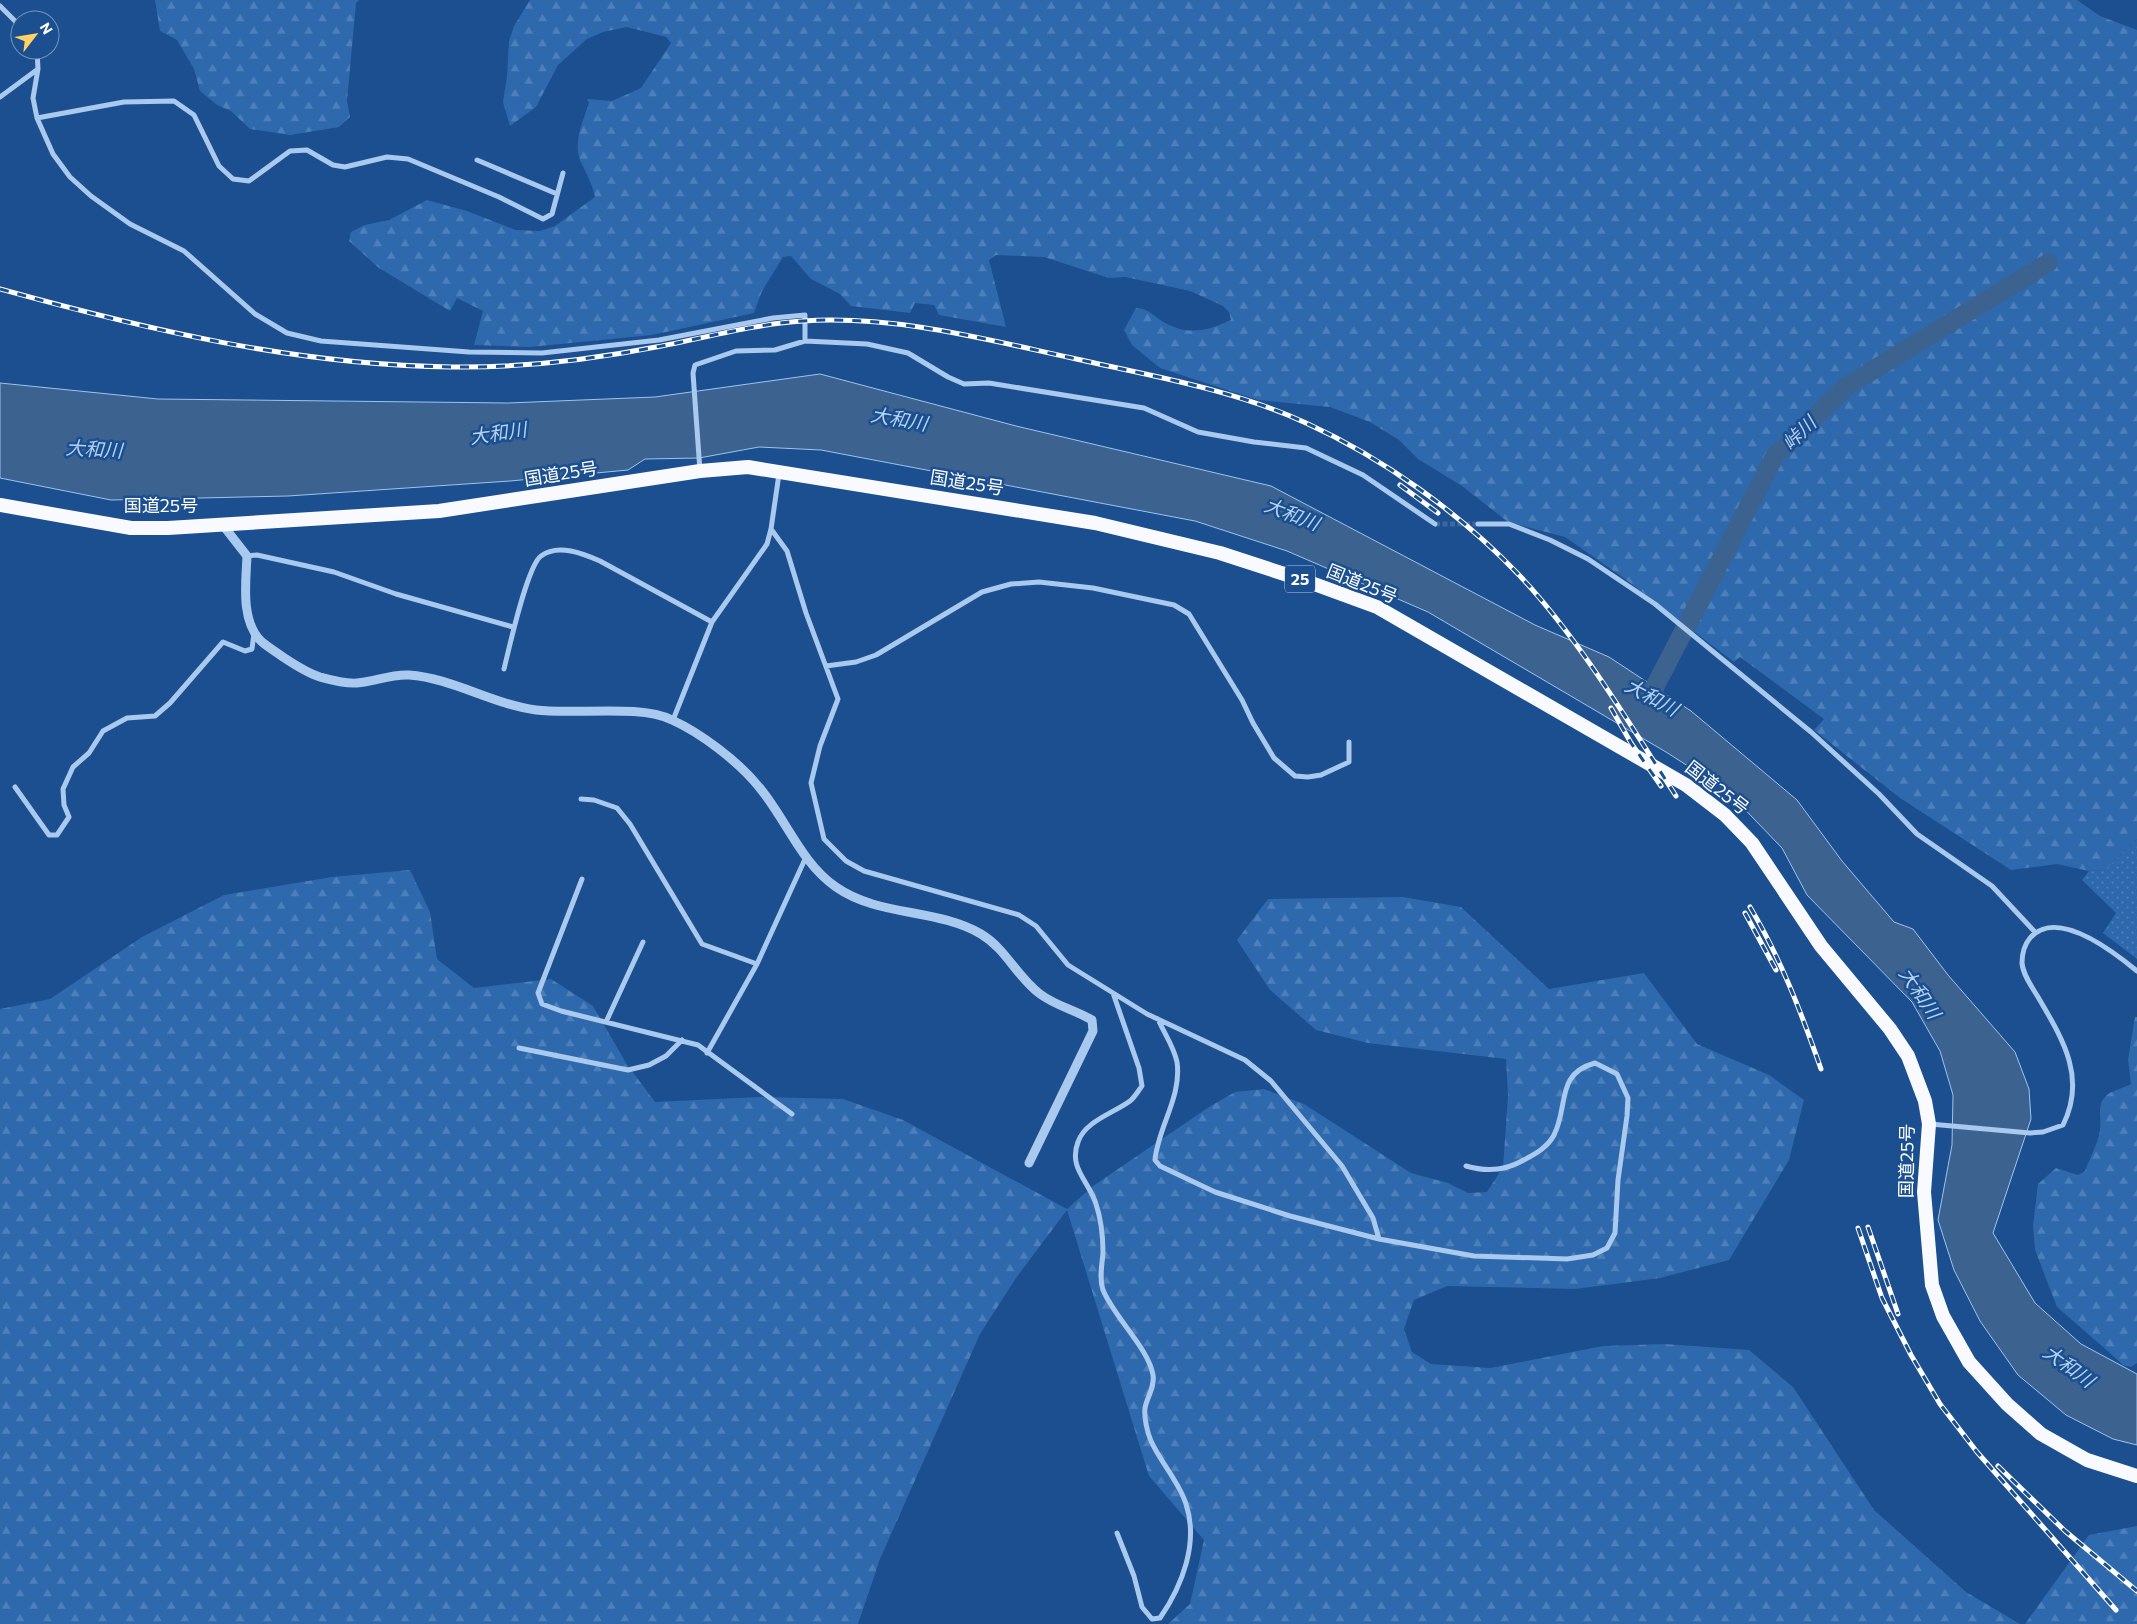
<svg xmlns="http://www.w3.org/2000/svg" width="2137" height="1624" font-family="Commissioner,'Noto Sans JP',sans-serif">
  <style>
    .grass { fill: url(#grass-dots) }
    .forest { fill: url(#forest-firs) }
    .water { fill: #3c6290; stroke: #9cc4f0 }
    .lines { fill: none; stroke-linecap: round; stroke-linejoin: round }
    .river { stroke: #3c6290; stroke-width: 19 }
    .minor-tunnel { stroke: #3d69a0; stroke-width: 5; stroke-dasharray: 5 2.5; stroke-linecap: butt }
    .minor { stroke: #a9c9ee; stroke-width: 5 }
    .tertiary { stroke: #a9c9ee; stroke-width: 9 }
    .trunk { stroke: #f8faff; stroke-width: 14 }
    .rail-casing { stroke: #fff; stroke-width: 5 }
    .rail { stroke: #1b4f8f; stroke-width: 3; stroke-dasharray: 9; stroke-linecap: butt }
    .labels { text-anchor: middle; stroke-width: 5; stroke-linejoin: round; paint-order: stroke }
    .shield { fill: #1b4f8f; stroke: #bbcadd; stroke-width: 1 }
    .shield-label { font-size: 16px; font-weight: bold; fill: #fff }
    .street-label { font-size: 18px; fill: #fff; stroke: #1b4f8f }
    .water-label { font-size: 19px; font-style: italic; fill: #b5d3f5; stroke: #1b4f8f }
  </style>
  <defs>
    <pattern id="grass-dots" width="8" height="8" patternUnits="userSpaceOnUse" patternTransform="scale(1.25)"><rect width="8" height="8" fill="#2e69ad"/><path d="M2 2h.1M6 6h.1" fill="none" stroke="#4d80b9" stroke-width="1.8" stroke-linecap="round"/></pattern>
    <pattern id="forest-firs" width="22" height="20" patternUnits="userSpaceOnUse" patternTransform="scale(1.25)"><rect width="22" height="20" fill="#2e69ad"/><path d="M5 1l3.5 6h-7zM16 11l3.5 6h-7z" fill="#4d80b9"/></pattern>
  </defs>
  <rect width="100%" height="100%" fill="#1b4f8f"/>
  <!-- grass -->
  <path class="grass" d="M2137 839V959L2103 933 2116 913 2082 880 2089 871 2105 870Z"/>
  <!-- forest -->
  <path class="forest" d="M155 0H359L356 3 347 101 350 117 339 127 290 135 250 129 231 111 217 105 200 91 194 69 177 40 160 31Z
    M530 0H2077L2100 16 2137 30V839L2105 870 2089 871 2057 864 2011 870 1900 798 1814 730 1824 719 1740 657 1734 662 1621 576 1565 537 1508 522 1462 486 1418 459 1399 440 1370 422 1330 407 1258 400 1160 368 1132 345 1124 330 1136 308C1146 308 1152 314 1160 320 1185 336 1205 332 1231 320L1229 312 1223 306 1190 291 1125 277 1109 278 1044 257 996 255 989 260 1006 327 939 315 934 305 915 303 910 313 851 306 840 294 811 279 791 256 783 257 762 291 754 313 652 335 530 347 474 345 483 311 457 298 450 311 379 268 349 241 351 232 365 225 389 220 427 200 467 211 516 230 540 231 555 226 595 197C592 183 586 173 580 160 573 142 583 121 589 103L587 99 612 101 641 88 671 43 666 37 627 27 603 32 587 39 558 65 536 107 510 126 503 102 507 76 509 41 514 26Z
    M410 870 430 912 437 959 474 988 551 979 593 1006 626 1063 655 1102 759 1097 843 1099 903 1120 1067 1209 1093 1186 1209 1107 1235 1092 1264 1089 1304 1104 1411 1173 1448 1183 1468 1193 1487 1192 1503 1167 1508 1096 1506 1059 1368 1043 1316 1030 1270 990 1237 940 1268 899 1403 897 1461 907 1549 989 1644 973 1697 1044 1769 1075 1804 1100 1789 1160 1729 1260 1660 1278 1575 1289 1447 1286 1414 1300 1404 1329 1412 1352 1431 1364 1490 1368 1603 1346 1665 1344 1749 1350 1793 1387 1874 1510 1966 1592 2020 1624H1168L1190 1604 1204 1540 1149 1476 1067 1210 1016 1278 980 1334 880 1559 858 1624H0V1009L50 999 142 937 224 895 332 877Z
    M2135 1017H2137V1363L2131 1367 2123 1365 2111 1354 2057 1307 2035 1250 2033 1226 2038 1184 2056 1168 2078 1175 2085 1171C2090 1158 2098 1143 2100 1130 2102 1119 2096 1105 2106 1096 2110 1091 2124 1088 2131 1084L2128 1060Z
    M2137 1526V1624H2025L2089 1535Z"/>
  <!-- water -->
  <path class="water" d="M820 374 1016 426 1271 486 1535 625 1609 657 1691 711 1797 800 1842 861 1894 922 1913 929 1948 975 2015 1052 2029 1089 2031 1119 1993 1233 2035 1303 2081 1344 2137 1374V1445L2113 1439 2066 1415 2018 1375 1980 1321 1954 1270 1938 1220 1952 1145 1953 1095 1940 1051 1912 1002 1807 895 1782 848 1727 791 1666 752 1428 612 1287 551 1195 521 821 450 759 447 699 458 645 459 628 470 510 481 288 496 111 500 0 478V383L158 399 508 403 655 397Z"/>
  <g class="lines">
    <!-- river -->
    <path class="river" d="M1651 694 1775 456 1847 386 2048 263"/>
    <!-- minor-tunnel -->
    <path class="minor-tunnel" d="M1435 524H1478"/>
    <!-- minor -->
    <path class="minor" d="M0 6 20 26
      M38 69 33 98 37 118 53 154 70 177 91 196 130 224 184 251 255 314 287 333 321 341 469 352 542 353 659 340 773 318 805 315V341L867 344 908 353 948 377 964 384 989 383 1144 408 1198 432 1254 442 1306 448 1363 475 1435 524
      M0 97 38 69 37 50
      M37 118 124 102 174 101 194 115 219 166 233 179 249 181 290 151 307 150 333 165 345 167 387 157 408 159 499 197 543 219 552 214 563 173
      M477 160 557 194
      M700 471 693 373 695 365 736 351 775 350 805 341
      M1478 524H1509L1550 540 1588 559 1655 604 1811 732 1879 794 1917 834 1992 886 2035 932
      M771 529 787 551 806 613 838 699 820 746 811 783 824 839 846 861 864 871 1019 915 1036 926 1068 965 1147 1014 1245 1060 1271 1081 1342 1166 1373 1218 1379 1239
      M247 556 257 555 334 572 396 594 513 627
      M826 666 856 662 876 655 982 592 1011 584 1039 582 1093 588 1174 605 1189 614 1242 700 1253 723 1274 758 1295 776 1308 777 1321 775 1349 762V742
      M504 669C509 649 527 566 541 556 558 543 584 554 600 561L712 622
      M673 720 712 622 767 544 771 529 779 474
      M15 787 49 835H57L69 817 64 805 63 789 73 767 89 753 103 731 127 718 155 716 170 703 223 642 245 651 252 649 254 633
      M581 799 594 800 617 808 630 824 702 944 757 964
      M582 879 538 993 542 1004 561 1011 698 1045 792 1114
      M1113 993 1139 1068 1142 1086C1138 1091 1135 1097 1130 1101 1114 1113 1085 1121 1078 1142 1068 1168 1089 1181 1096 1204 1101 1219 1103 1237 1103 1253 1102 1265 1099 1278 1103 1290 1114 1317 1149 1349 1153 1375 1155 1387 1147 1397 1145 1408 1144 1417 1147 1432 1151 1441 1161 1463 1179 1482 1186 1504 1199 1543 1182 1586 1160 1618L1152 1619 1142 1607 1134 1576 1117 1533
      M1158 1019C1164 1033 1174 1047 1177 1062 1182 1097 1158 1127 1155 1160L1160 1166 1215 1192 1290 1216 1379 1239 1474 1256 1567 1259 1593 1255 1607 1248 1615 1233 1618 1180 1627 1116 1628 1098 1617 1074 1595 1063C1555 1074 1569 1106 1554 1135 1547 1148 1535 1154 1522 1161 1504 1171 1486 1172 1466 1166
      M606 1022 643 942
      M519 1048 628 1070 649 1065 666 1056 682 1040
      M707 1053 757 964 806 857
      M1930 1124 2030 1133 2043 1132 2063 1125C2087 1077 2062 1038 2038 997 2032 987 2023 975 2022 963 2022 954 2025 944 2030 938 2057 907 2114 952 2137 971"/>
    <!-- tertiary -->
    <path class="tertiary" d="M222 524 247 556C246 581 240 622 262 642 268 647 276 652 283 657 295 665 307 673 320 677 331 680 345 684 357 683 374 682 390 674 409 675 452 678 492 704 536 710 574 715 640 704 672 720 701 733 739 762 759 787 786 819 801 863 836 887 879 917 936 908 981 934 1006 949 1017 977 1040 994 1056 1006 1075 1010 1092 1020L1093 1031 1029 1163"/>
    <!-- trunk -->
    <path class="trunk" d="M0 505 131 528H168L439 511 700 471 748 467 1095 523 1220 553 1306 581 1377 607 1686 785 1725 815 1752 843 1821 946 1890 1029 1908 1056 1925 1101 1929 1124 1924 1192 1932 1285 1943 1316 1969 1362 2007 1404 2041 1434 2087 1460 2137 1476"/>
    <!-- rail casing -->
    <g class="rail-casing">
      <path id="rail" d="M0 289C148 330 297 365 451 367 520 368 589 360 656 347 705 338 754 324 803 321 894 315 984 339 1072 358 1150 376 1233 389 1306 423 1383 458 1460 513 1519 575 1578 637 1629 723 1676 796
        M1400 485 1438 513
        M1611 708 1631 743 1661 786
        M1750 907C1781 959 1801 1012 1821 1069
        M1745 913 1776 970
        M1868 1227 1898 1314
        M1858 1228 1882 1298 1911 1355 1940 1404 1977 1452 2116 1610
        M1998 1466 2065 1531 2137 1591"/>
    </g>
    <!-- rail -->
    <use href="#rail" class="rail"/>
  </g>
  <g class="labels">
    <!-- shield labels -->
    <rect class="shield" x="1285" y="565.5" width="30" height="27" rx="4"/>
    <g class="shield-label">
      <text x="1300" y="585">25</text>
    </g>
    <!-- street labels -->
    <g class="street-label">
      <text transform="translate(561 474) rotate(-9)" y="6">国道25号</text>
      <text transform="translate(967 483) rotate(9)" y="6">国道25号</text>
      <text x="161" y="512">国道25号</text>
      <text transform="translate(1362 584) rotate(22)" y="6">国道25号</text>
      <text transform="translate(1717 788) rotate(38)" y="6">国道25号</text>
      <text transform="translate(1907 1161) rotate(-89)" y="6">国道25号</text>
    </g>
    <!-- water labels -->
    <g class="water-label">
      <text transform="translate(899 419) rotate(10)" y="7">大和川</text>
      <text transform="translate(498 433) rotate(-8)" y="7">大和川</text>
      <text transform="translate(1799 433) rotate(-44)" y="7">峠川</text>
      <text transform="translate(94 449) rotate(3)" y="7">大和川</text>
      <text transform="translate(1292 514) rotate(21)" y="7">大和川</text>
      <text transform="translate(1652 697) rotate(28)" y="7">大和川</text>
      <text transform="translate(1920 993) rotate(56)" y="7">大和川</text>
      <text transform="translate(2069 1366) rotate(36)" y="7">大和川</text>
    </g>
  </g>
  <!-- north arrow -->
  <g transform="translate(35 35) rotate(59)"><circle r="24" fill="#1b4f8f" stroke="#7695bc"/>
  <path d="M0-4L9 19L0 12L-9 19Z" fill="#ffd166"/>
  <text y="-8" font-size="14" font-weight="bold" text-anchor="middle" fill="#ffffff">N</text>
  </g>
</svg>
